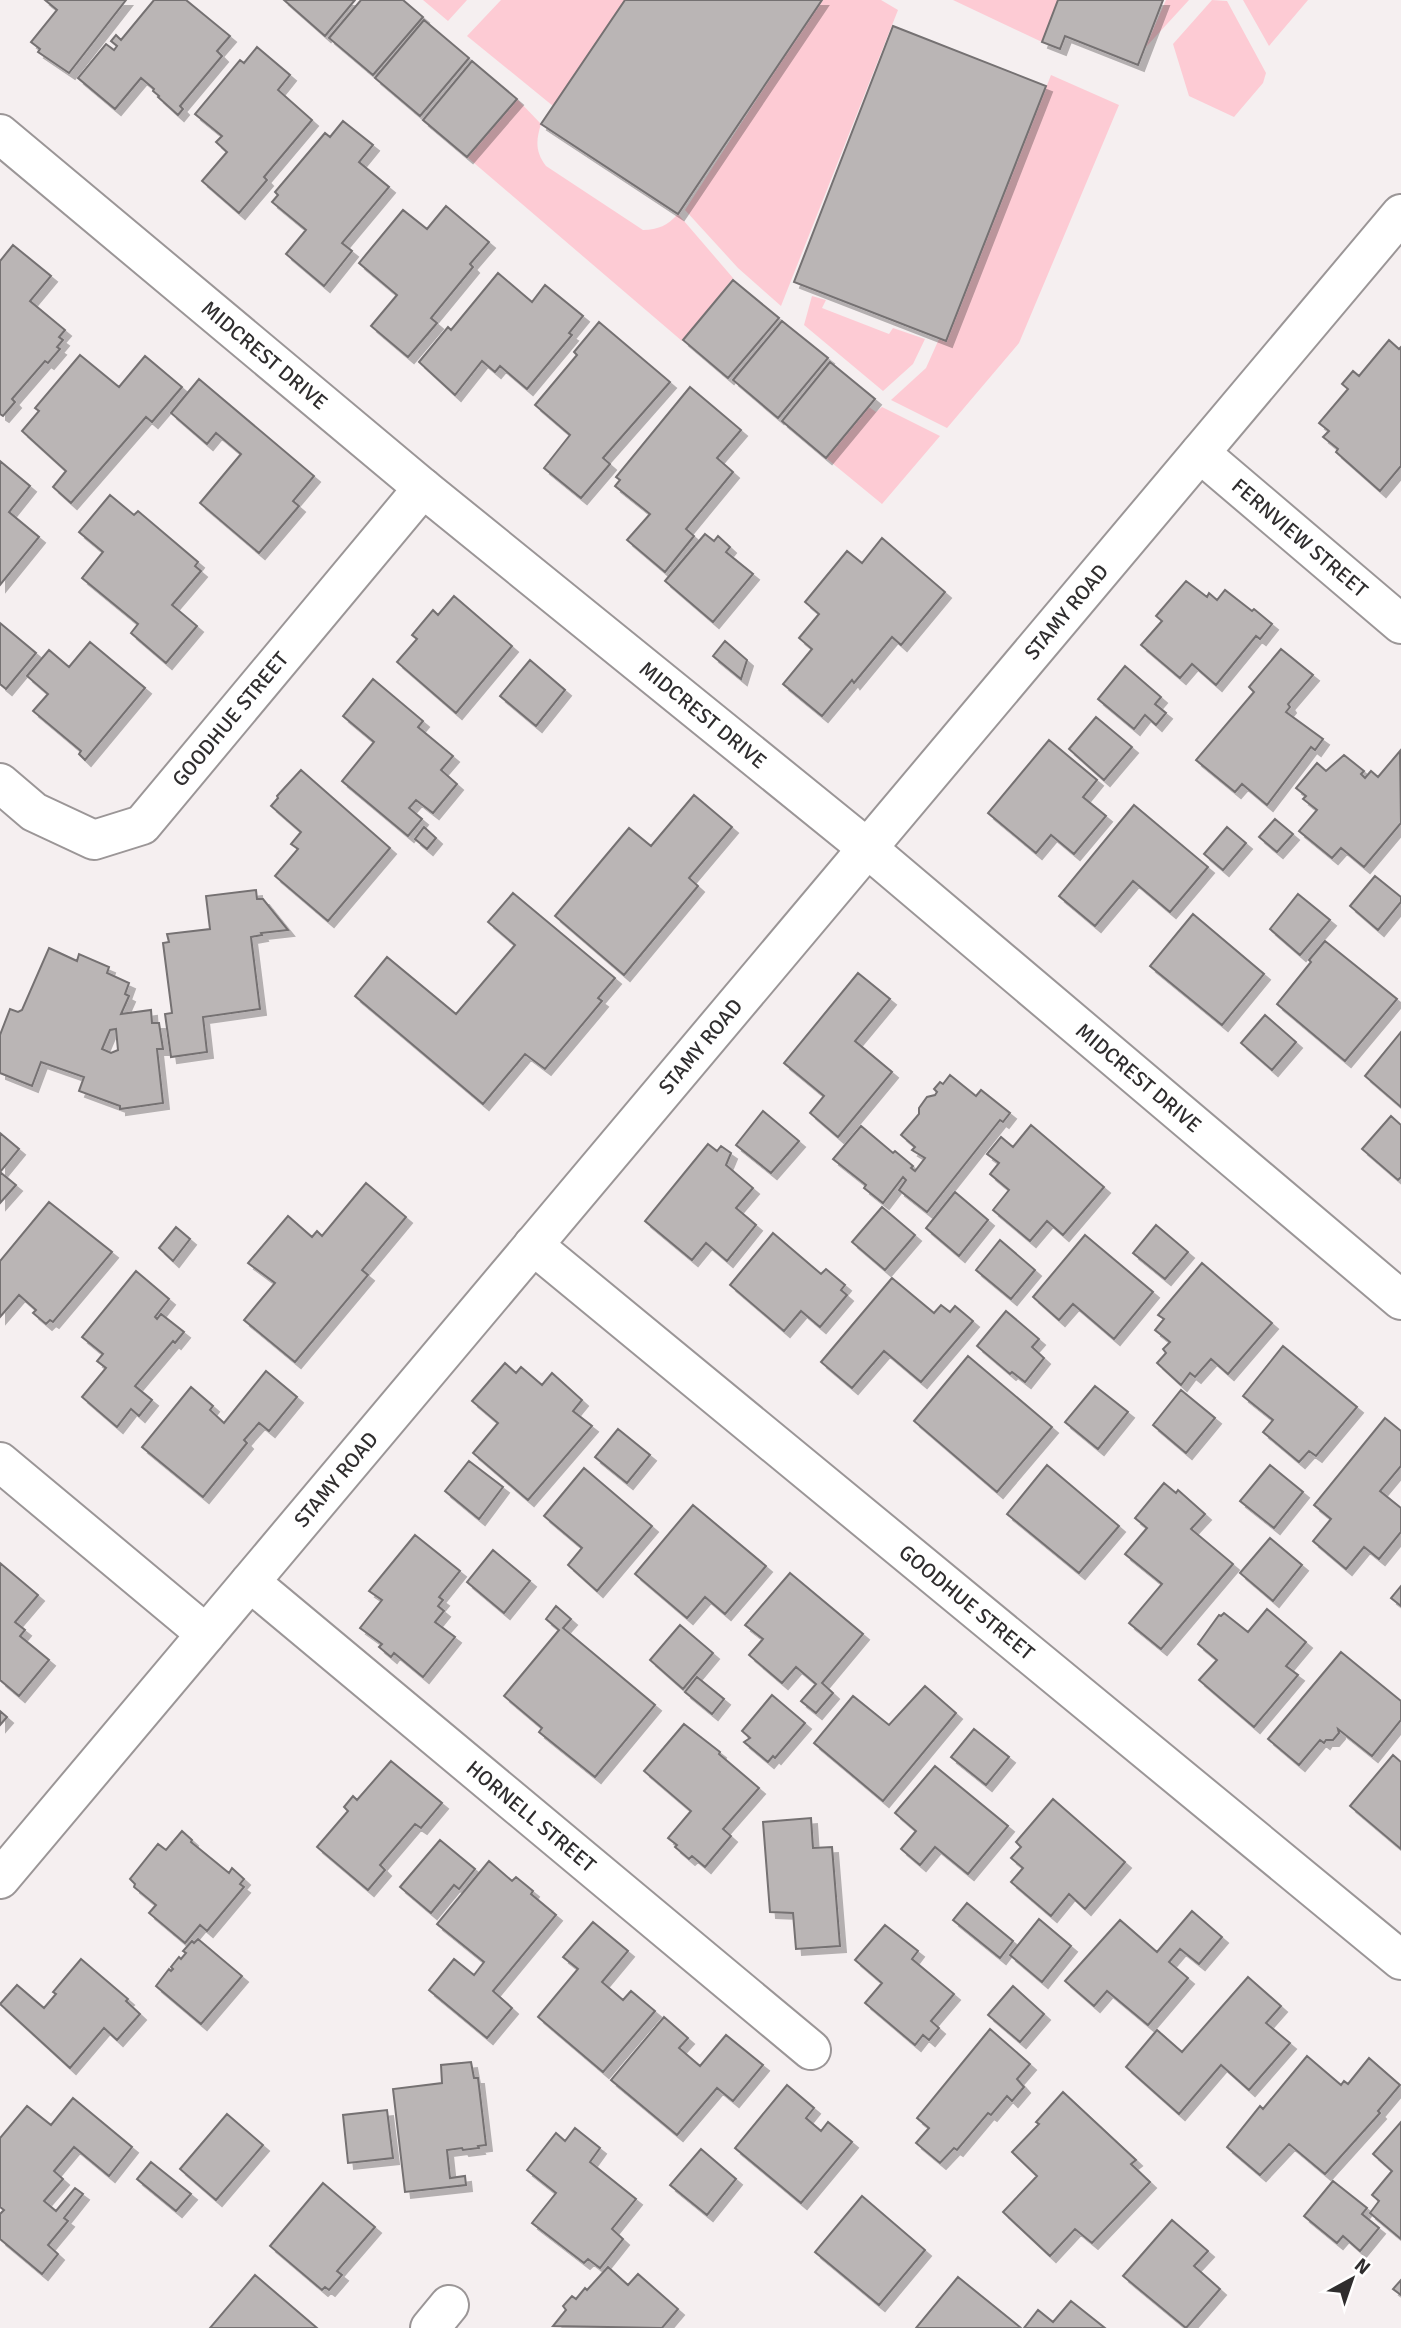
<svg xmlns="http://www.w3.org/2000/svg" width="1401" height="2328" font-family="Signika,sans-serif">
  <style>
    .green { fill: #fdcbd4 }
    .building { fill: #bab5b5; stroke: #757172; stroke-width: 2; fill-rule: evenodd; filter: url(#shadow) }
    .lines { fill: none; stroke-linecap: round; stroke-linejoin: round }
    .minor-casing { stroke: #9b9697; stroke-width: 42 }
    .minor { stroke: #fff; stroke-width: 38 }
    .labels { text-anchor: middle; stroke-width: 6; stroke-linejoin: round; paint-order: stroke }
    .street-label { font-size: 21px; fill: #2f2d2e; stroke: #fffefe }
  </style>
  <defs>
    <filter id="shadow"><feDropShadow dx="6" dy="6" stdDeviation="0" flood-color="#0004"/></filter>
  </defs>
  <rect width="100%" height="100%" fill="#f5eff0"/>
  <!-- green -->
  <path class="green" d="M423 0H467L448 21Z
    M501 0H625L553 106 467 36Z
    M821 0H881L898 10 781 306 738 268 685 210Z
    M953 0H1059L1042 42Z
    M1166 0H1189L1145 48Z
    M1212 0 1227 1 1266 73 1263 83 1234 117 1189 96 1173 44Z
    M1243 0H1308L1269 46Z
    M1051 75 1119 105 1019 343 947 428 891 400 926 368 939 339 946 341Z
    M517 99 541 124C536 140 535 152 546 166L643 230C658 230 668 225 678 214L733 278 682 341 467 157Z
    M812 296 826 300 822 308 889 334 893 328 925 339 913 364 883 391 804 325Z
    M869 407 876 412 882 407 940 436 882 504 826 458Z"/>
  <!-- building -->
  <path class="building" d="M45 0H126L69 73 38 52 40 49 31 42 57 10Z
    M154 0H186L230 36 217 51 222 56 180 106 183 109 178 115 158 97 159 96 153 91 154 89 141 78 115 109 78 78 106 44 114 50 117 46 111 41 116 35 121 40Z
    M284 0H355L325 36Z
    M361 0H403L423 17 373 75 329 38Z
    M625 0H822L678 214 541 124Z
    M1058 0H1163L1138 65 1065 36 1060 49 1042 42Z
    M424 20 469 58 420 116 375 78Z
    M893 26 1046 86 946 341 794 282Z
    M257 47 290 75 278 90 312 120 264 177 267 180 239 213 202 181 227 152 216 142 222 136 195 114 240 60 244 63Z
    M472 61 517 99 467 157 423 120Z
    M343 121 373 145 359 162 389 187 342 243 352 251 324 286 286 254 306 230 272 202 278 195 275 192 325 133 330 137Z
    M446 206 489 242 470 264 473 267 431 318 437 323 408 357 371 326 397 295 359 263 403 210 427 229Z
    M13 245 51 276 30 301 65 330 59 337 63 340 57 347 60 349 48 363 45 361 12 399 15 402 3 416 0 414V261Z
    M498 273 532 302 545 285 583 316 569 333 572 335 527 389 500 366 495 372 482 361 455 395 419 362 448 327 451 330Z
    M733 280 779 318 728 378 683 340Z
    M782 321 828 358 778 418 733 380Z
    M599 322 670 382 603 458 610 464 581 498 544 468 570 435 535 405 577 355 574 352Z
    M1389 340 1399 349 1401 347V466L1380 491 1336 452 1338 449 1323 437 1329 431 1319 423 1348 389 1342 384 1353 371 1359 376Z
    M80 355 119 387 145 356 182 387 152 422 146 417 71 503 53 487 66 471 22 431 39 411 35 408Z
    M830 362 875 399 826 458 782 421Z
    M199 379 314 476 293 501 299 506 259 553 200 503 241 454 216 433 207 444 171 413Z
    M690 387 741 430 717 458 733 472 686 529 694 536 665 572 627 540 650 514 615 486 620 480 616 477Z
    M0 461 30 486 9 512 39 537 0 585Z
    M110 495 134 515 138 511 198 562 195 566 201 571 172 605 197 626 166 663 131 633 138 624 82 578 103 552 79 532Z
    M705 534 714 541 718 536 730 547 726 552 753 574 713 622 665 581Z
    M882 538 945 592 901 645 892 637 854 683 852 680 822 716 783 684 812 649 799 638 819 614 805 602 847 551 862 563Z
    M1186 581 1207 597 1209 593 1217 600 1225 590 1252 611 1254 609 1272 624 1260 639 1256 636 1216 685 1192 664 1180 678 1141 645 1162 621 1156 616Z
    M454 596 512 646 456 713 397 662 417 639 412 635 433 610 438 615Z
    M0 623 36 653 6 689 0 684Z
    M725 641 747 660 741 679 713 656Z
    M90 642 145 688 85 760 79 754 81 751 33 711 48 694 27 676 49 650 69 667Z
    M1281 649 1313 675 1288 704 1290 707 1286 712 1323 739 1315 750 1311 747 1267 805 1242 784 1235 792 1196 760 1254 692 1249 687Z
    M530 660 565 690 536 726 500 696Z
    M1125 666 1161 697 1155 704 1166 713 1156 725 1145 715 1134 729 1098 699Z
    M373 679 423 721 418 727 453 756 441 770 457 784 433 813 416 800 409 808 422 819 408 836 342 781 374 742 343 716Z
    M1096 717 1132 747 1104 780 1069 749Z
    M1049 740 1097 780 1083 797 1106 816 1074 854 1051 835 1036 853 988 813Z
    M1400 751 1401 823 1364 867 1341 848 1332 858 1299 831 1317 810 1303 799 1306 796 1296 788 1317 763 1326 771 1344 755 1364 771 1361 774 1365 778 1371 771 1378 777Z
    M301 770 390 848 328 921 275 876 298 849 291 844 301 832 271 806 278 798 277 796Z
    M694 795 732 827 689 878 698 886 624 975 555 916 629 828 651 846Z
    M1134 805 1208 867 1170 912 1133 881 1095 926 1059 896Z
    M1275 819 1293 834 1277 852 1259 837Z
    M424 827 436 838 427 849 415 839Z
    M1227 827 1246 843 1223 870 1204 854Z
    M1375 876 1401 897V902L1378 930 1350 906Z
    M256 890 257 899H263L288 930 261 933 262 935 251 937 260 1009 203 1017 207 1052 171 1057 165 1014 172 1013 163 943 169 942 167 934 210 929 206 896Z
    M513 893 615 978 598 998 602 1001 545 1069 525 1054 483 1104 355 996 387 957 456 1014 515 945 488 922Z
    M1298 894 1330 920 1300 955 1270 929Z
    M1193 914 1264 974 1222 1025 1150 966Z
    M1325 941 1397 999 1345 1061 1277 1004 1311 962 1309 960Z
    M49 948 77 961 79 954 109 967 107 973 129 983 125 994 129 996 121 1014 151 1010 152 1023H159L163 1049H157L163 1103 120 1109V1106L79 1091 84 1077 41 1062 32 1086 0 1073V1035L10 1009 18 1012 22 1010ZM116 1029 118 1050 111 1053 102 1049 110 1030Z
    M858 973 890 999 855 1041 892 1072 838 1137 810 1113 824 1096 784 1063Z
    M1265 1015 1296 1042 1272 1070 1241 1043Z
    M1401 1032V1107L1365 1076Z
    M950 1075 976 1096 981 1090 1010 1113 1003 1122 1000 1120 927 1212 899 1190 906 1180 903 1177 883 1203 864 1188 866 1185 833 1159 861 1126 893 1153 895 1151 913 1166 911 1168 915 1171 925 1158 912 1150 915 1147 901 1135 919 1114V1108L927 1097 935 1095 937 1092 934 1089 940 1082 943 1084Z
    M763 1111 799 1141 771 1173 736 1145Z
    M1391 1116 1401 1125V1177L1398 1180 1362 1149Z
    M1031 1125 1104 1187 1063 1235 1047 1221 1030 1241 993 1210 1009 1190 990 1174 999 1163 987 1154 1001 1137 1013 1147Z
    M0 1133 19 1149 0 1172 16 1185 0 1203Z
    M708 1144 717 1151 721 1146 731 1153 726 1165 753 1188 736 1208 756 1225 727 1261 706 1243 692 1260 645 1221Z
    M366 1183 406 1217 362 1270 368 1275 295 1362 244 1320 275 1283 248 1263 288 1216 312 1237 317 1231 322 1236Z
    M955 1192 988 1220 959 1256 926 1228Z
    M49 1202 112 1252 53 1322 50 1320 46 1324 33 1313 36 1310 19 1295 0 1317V1261Z
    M882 1207 915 1235 885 1270 852 1242Z
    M1156 1225 1188 1252 1165 1279 1133 1253Z
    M176 1227 190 1239 173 1261 159 1248Z
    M773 1233 821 1274 826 1269 845 1285 841 1290 847 1295 820 1327 801 1311 784 1331 730 1285Z
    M1085 1235 1153 1292 1114 1339 1073 1304 1059 1320 1033 1297Z
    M1000 1240 1035 1270 1011 1299 976 1270Z
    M1202 1263 1272 1323 1228 1374 1211 1359 1195 1377 1190 1373 1181 1385 1157 1363 1166 1353 1163 1349 1170 1342 1155 1330 1164 1319 1158 1315Z
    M136 1271 169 1299 155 1317 157 1319 161 1314 184 1332 175 1343 173 1341 135 1386 152 1400 139 1416 131 1409 117 1427 82 1397 106 1368 97 1361 103 1354 82 1337Z
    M892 1278 934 1313 941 1305 950 1312 955 1306 973 1321 921 1382 884 1351 852 1388 821 1362Z
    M1006 1311 1039 1339 1032 1347 1044 1358 1025 1382 1012 1372 1010 1374 977 1346Z
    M1283 1346 1357 1407 1316 1456 1309 1451 1299 1462 1263 1432 1273 1420 1243 1396Z
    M968 1356 1052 1427 997 1492 914 1421Z
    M505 1363 516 1373 521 1367 542 1385 552 1373 582 1400 573 1411 592 1426 528 1500 473 1453 498 1423 472 1401Z
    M266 1371 297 1397 269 1431 259 1423 244 1440 247 1443 203 1497 142 1447 191 1387 213 1406 210 1410 224 1423Z
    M1095 1386 1128 1412 1098 1449 1065 1422Z
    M1181 1390 1215 1418 1186 1453 1153 1425Z
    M1385 1418 1401 1431V1466L1380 1491 1401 1508V1532L1379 1559 1364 1547 1346 1569 1313 1541 1331 1519 1314 1505Z
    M618 1429 650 1455 627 1483 595 1457Z
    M469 1461 503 1487 479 1519 445 1491Z
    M1047 1465 1119 1526 1079 1573 1007 1514Z
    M1270 1465 1303 1492 1274 1528 1240 1501Z
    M584 1468 652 1526 597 1591 568 1565 582 1548 544 1516Z
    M1164 1483 1176 1493 1178 1490 1205 1514 1191 1529 1233 1564 1161 1649 1129 1623 1162 1584 1125 1554 1147 1528 1135 1518Z
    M693 1505 766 1566 725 1614 705 1597 687 1618 635 1574Z
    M415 1535 460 1571 439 1597 443 1600 438 1606 444 1611 435 1622 455 1637 423 1677 394 1653 391 1657 379 1647 382 1644 360 1628 382 1600 369 1591Z
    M1270 1538 1302 1565 1273 1601 1240 1573Z
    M493 1550 530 1581 504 1613 467 1582Z
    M0 1563 38 1595 15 1622 25 1630 20 1636 49 1660 19 1696 0 1680Z
    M790 1573 863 1634 822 1683 833 1693 816 1713 801 1701 816 1684 796 1667 782 1683 749 1655 763 1639 745 1625Z
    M1401 1586V1606L1391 1598Z
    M556 1606 571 1619 563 1628 655 1705 595 1777 539 1732 542 1728 504 1696 559 1630 546 1619Z
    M1267 1609 1306 1642 1286 1666 1298 1675 1254 1727 1199 1680 1217 1660 1198 1644 1219 1615 1221 1616 1224 1613 1248 1632Z
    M680 1625 713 1653 683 1689 650 1660Z
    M1341 1652 1401 1701V1720L1372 1756 1338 1729 1339 1733 1333 1740H1326L1324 1743 1320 1740 1299 1765 1268 1739Z
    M697 1677 724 1699 712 1714 685 1692Z
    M925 1686 956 1713 883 1801 814 1743 853 1696 889 1725Z
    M772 1695 805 1723 775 1758 773 1756 768 1762 744 1742 750 1738 742 1731Z
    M0 1711 7 1717 0 1725Z
    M684 1724 720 1752 719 1754 759 1788 723 1829 731 1836 705 1867 692 1856 689 1859 675 1847 677 1845 668 1838 691 1811 644 1771Z
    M974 1729 1009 1757 986 1785 951 1757Z
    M1393 1755 1401 1762V1849L1350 1806Z
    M391 1761 442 1803 421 1828 415 1824 380 1865 385 1870 368 1890 317 1847 348 1811 344 1807 353 1796 357 1800Z
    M935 1766 1008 1826 968 1874 935 1847 920 1865 901 1849 916 1831 895 1813Z
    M1053 1799 1125 1862 1085 1909 1069 1894 1051 1916 1011 1882 1023 1868 1011 1858 1021 1847 1016 1842Z
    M811 1818 813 1848 832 1847 840 1946 796 1949 793 1913 770 1912 763 1822Z
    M182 1831 192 1840 191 1842 229 1873 232 1868 244 1879 240 1884 244 1887 207 1931 200 1925 185 1943 149 1913 156 1905 134 1887 135 1884 130 1879 158 1844 166 1850Z
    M440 1840 475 1869 459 1889 454 1885 431 1913 400 1887Z
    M489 1861 512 1881 516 1877 533 1891 531 1894 556 1915 493 1991 512 2008 487 2038 429 1990 454 1959 474 1975 484 1962 437 1924Z
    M967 1903 1013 1941 1000 1958 953 1920Z
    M1192 1911 1222 1937 1199 1964 1180 1949 1169 1962 1188 1978 1148 2025 1107 1991 1094 2006 1065 1981 1120 1920 1157 1952Z
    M1039 1919 1071 1946 1042 1982 1010 1955Z
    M593 1922 628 1951 602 1982 623 2000 631 1991 655 2011 603 2072 538 2017 578 1969 563 1957Z
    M885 1925 918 1951 912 1959 954 1994 931 2021 939 2028 929 2040 923 2035 915 2045 865 2003 882 1983 855 1960Z
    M198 1939 242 1976 201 2024 156 1986 169 1969 171 1971 173 1969 171 1967 179 1957 181 1959 186 1953 183 1951 192 1941 194 1943Z
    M81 1959 128 1999 126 2001 140 2014 117 2040 104 2028 70 2068 0 2004 17 1985 44 2008 56 1994 53 1992Z
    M1248 1977 1281 2006 1266 2023 1290 2043 1249 2090 1221 2065 1179 2114 1126 2067 1157 2030 1182 2052Z
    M1013 1986 1044 2014 1020 2042 988 2015Z
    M664 2017 688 2038 679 2048 700 2066 726 2035 763 2065 733 2101 717 2088 677 2135 611 2080Z
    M990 2029 1030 2064 1017 2079 1024 2087 1012 2101 1007 2096 991 2115 988 2113 957 2150 954 2148 940 2163 916 2143 929 2128 917 2118Z
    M1307 2056 1341 2085 1344 2081 1348 2084 1369 2058 1400 2085 1378 2111 1380 2113 1325 2174 1289 2144 1260 2175 1227 2147 1260 2106 1263 2109Z
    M471 2062 474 2078H478L486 2145 478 2146 479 2148 463 2150 462 2148 447 2150 450 2178 465 2176 466 2185 405 2192 393 2089 442 2083 441 2065Z
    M787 2085 814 2108 806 2118 821 2131 828 2122 852 2142 801 2203 735 2148Z
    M1063 2092 1136 2160 1131 2164 1150 2182 1092 2243 1075 2229 1050 2256 1003 2212 1037 2176 1012 2152 1039 2124 1036 2122Z
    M73 2098 132 2147 109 2176 74 2147 54 2171 63 2179 44 2201 56 2211 75 2188 83 2194 64 2218 68 2221 48 2245 58 2254 42 2274 0 2239V2214L4 2210 0 2207V2138L27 2106 51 2125Z
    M387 2110 393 2158 348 2163 343 2115Z
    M227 2114 263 2145 216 2200 180 2169Z
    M1401 2122V2239L1370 2213 1379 2201 1372 2195 1392 2171 1373 2154Z
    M575 2128 600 2148 590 2162 636 2199 612 2229 623 2239 600 2268 588 2259 584 2263 532 2223 556 2193 527 2170 556 2133 565 2141Z
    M701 2149 736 2179 707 2215 670 2185Z
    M151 2162 191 2194 176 2211 137 2179Z
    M1333 2181 1367 2208 1362 2214 1379 2228 1360 2251 1343 2236 1337 2243 1304 2216Z
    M323 2183 375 2227 337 2271 342 2275 329 2290 325 2287 322 2290 270 2246Z
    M862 2196 925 2250 879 2305 815 2252Z
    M1172 2220 1208 2251 1194 2266 1220 2289 1186 2328 1123 2276Z
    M608 2267 628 2285 638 2274 678 2309 662 2328 553 2326 566 2310 563 2306 572 2296 576 2299 585 2288 587 2290Z
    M255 2275 317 2328H210Z
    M958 2277 1021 2328H916Z
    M1401 2280V2295L1393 2289Z
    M1071 2301 1105 2328H1024L1038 2310 1053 2322Z"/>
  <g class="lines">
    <!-- minor casing -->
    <g class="minor-casing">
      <g id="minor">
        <path id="s1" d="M0 134 423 488 867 848 1401 1300"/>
        <path id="s2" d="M1200 453 1401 624"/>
        <path id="s3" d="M0 783 34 812 94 840 142 825 423 488"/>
        <path id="s4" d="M533 1245 1401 1960"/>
        <path d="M0 1462 206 1634"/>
        <path id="s5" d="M250 1582 811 2050"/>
        <path id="s6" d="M0 1879 1401 214"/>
        <path d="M430 2328 449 2305"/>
      </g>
    </g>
    <!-- minor -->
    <use href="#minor" class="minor"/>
  </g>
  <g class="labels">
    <!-- street labels -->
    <g class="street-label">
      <text dy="7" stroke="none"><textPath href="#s1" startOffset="345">MIDCREST DRIVE</textPath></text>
      <text dy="7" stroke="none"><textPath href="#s2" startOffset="131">FERNVIEW STREET</textPath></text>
      <text dy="7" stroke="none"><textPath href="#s6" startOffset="1656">STAMY ROAD</textPath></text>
      <text dy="7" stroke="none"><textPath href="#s1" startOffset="912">MIDCREST DRIVE</textPath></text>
      <text dy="7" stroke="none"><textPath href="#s3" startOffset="299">GOODHUE STREET</textPath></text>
      <text dy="7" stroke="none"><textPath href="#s6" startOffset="1088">STAMY ROAD</textPath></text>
      <text dy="7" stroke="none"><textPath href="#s1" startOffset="1479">MIDCREST DRIVE</textPath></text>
      <text dy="7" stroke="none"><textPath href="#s6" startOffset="522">STAMY ROAD</textPath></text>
      <text dy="7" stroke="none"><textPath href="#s4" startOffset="562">GOODHUE STREET</textPath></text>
      <text dy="7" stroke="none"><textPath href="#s5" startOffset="366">HORNELL STREET</textPath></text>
    </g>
  </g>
  <!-- north arrow -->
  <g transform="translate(1352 2279) rotate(40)" stroke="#fffefe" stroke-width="5" paint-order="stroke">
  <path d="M0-5L12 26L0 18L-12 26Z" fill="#2f2d2e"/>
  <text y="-10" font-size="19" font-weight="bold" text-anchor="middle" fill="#2f2d2e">N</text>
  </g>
</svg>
